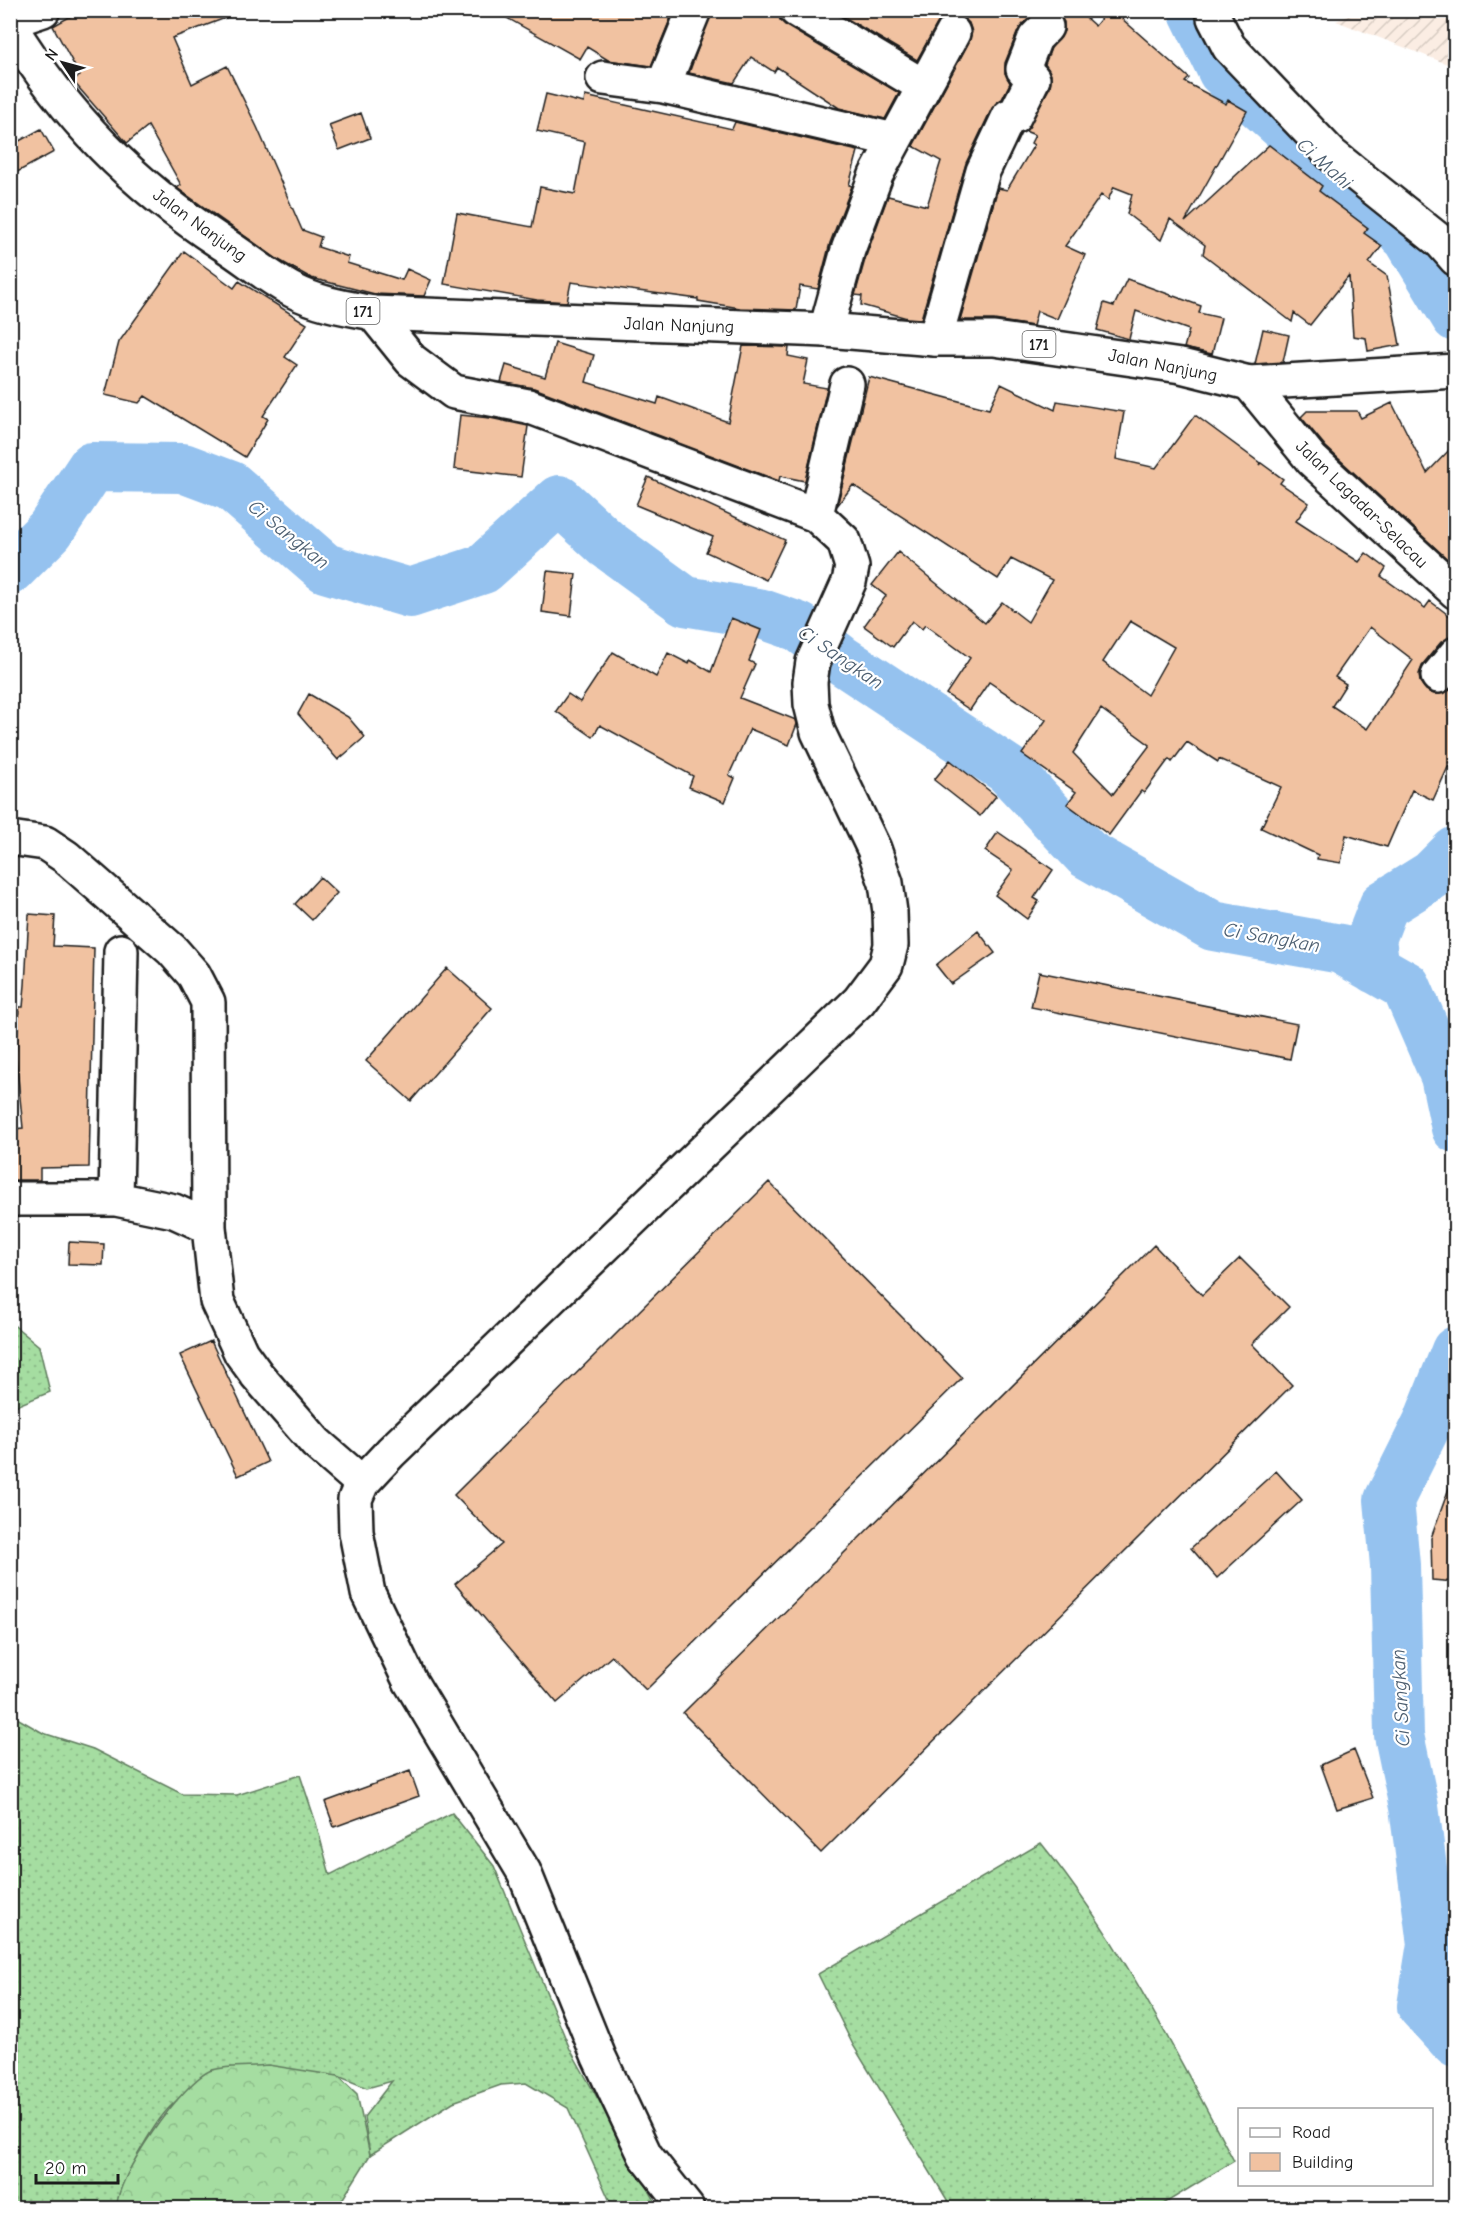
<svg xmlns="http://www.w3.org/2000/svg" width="1466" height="2219" font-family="'Comic Neue',sans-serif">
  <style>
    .industrial { fill: url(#industrial-furrows) }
    .grass { fill: url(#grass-dots); stroke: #607c5e; stroke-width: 1.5 }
    .forest { fill: url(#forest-crowns); stroke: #607c5e; stroke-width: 1.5 }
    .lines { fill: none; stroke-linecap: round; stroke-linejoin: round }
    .river { stroke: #95c2ef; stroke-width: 50 }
    .building { fill: #f1c2a1; stroke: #1c1c1c; stroke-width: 1.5; fill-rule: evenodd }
    .minor-casing { stroke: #1c1c1c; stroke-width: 38 }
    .major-casing { stroke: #1c1c1c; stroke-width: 38 }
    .minor { stroke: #fff; stroke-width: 33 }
    .major { stroke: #fff; stroke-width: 33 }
    .labels { text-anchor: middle; stroke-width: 4.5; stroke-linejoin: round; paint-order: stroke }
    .shield { fill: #fff; stroke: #606060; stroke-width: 1.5 }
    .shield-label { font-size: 16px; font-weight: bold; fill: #1c1c1c }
    .street-label { font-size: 18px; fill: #1c1c1c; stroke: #fff }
    .water-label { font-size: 20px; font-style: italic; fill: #4c5e70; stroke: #fff }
  </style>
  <defs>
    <pattern id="industrial-furrows" width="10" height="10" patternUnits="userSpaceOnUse" patternTransform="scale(1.5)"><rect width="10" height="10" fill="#fbede3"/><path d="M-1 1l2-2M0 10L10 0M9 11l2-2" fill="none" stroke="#d7cbc2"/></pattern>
    <pattern id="grass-dots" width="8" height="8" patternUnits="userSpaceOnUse" patternTransform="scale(1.5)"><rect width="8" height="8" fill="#a5dda1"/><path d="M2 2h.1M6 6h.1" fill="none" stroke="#8dbd8a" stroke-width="1.8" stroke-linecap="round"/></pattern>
    <pattern id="forest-crowns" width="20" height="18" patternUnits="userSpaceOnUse" patternTransform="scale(1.5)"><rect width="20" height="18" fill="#a5dda1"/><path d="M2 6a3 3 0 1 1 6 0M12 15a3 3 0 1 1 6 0" fill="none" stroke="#8dbd8a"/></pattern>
  </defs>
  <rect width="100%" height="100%" fill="#fff"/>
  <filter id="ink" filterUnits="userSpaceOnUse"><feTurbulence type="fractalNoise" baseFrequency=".0167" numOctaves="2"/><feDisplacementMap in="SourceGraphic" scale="12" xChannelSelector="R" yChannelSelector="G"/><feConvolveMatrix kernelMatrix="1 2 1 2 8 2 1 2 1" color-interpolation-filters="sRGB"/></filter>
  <g filter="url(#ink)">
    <!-- industrial -->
    <path class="industrial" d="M1359 11H1455V67L1336 21Z"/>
    <!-- grass -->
    <path class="grass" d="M10 1322 39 1346 50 1392 11 1408Z
      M10 1714 43 1733 93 1749 182 1794 237 1795 300 1775 316 1823 330 1875 452 1813 494 1866 570 2049 659 2208H613L568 2108 526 2083 501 2085 453 2102 370 2155 364 2117 392 2081 367 2088 338 2076 211 2071C197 2083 181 2095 168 2109 154 2124 115 2189 117 2208H11Z
      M1041 1843C1119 1939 1176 2052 1234 2161L1157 2208H952L853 2045 818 1974Z"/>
    <!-- forest -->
    <path class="forest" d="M268 2065 338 2076 357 2094 370 2155 337 2208H117C114 2179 184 2079 212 2070 229 2065 251 2067 268 2065Z"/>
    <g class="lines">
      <!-- river -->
      <path class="river" d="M1193 10 1223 72 1408 238 1456 317
        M10 570 50 530 92 467 183 468 231 486 325 568 410 593 483 569 559 500 607 544 685 601 762 614 799 627 840 659 1008 770 1087 854 1213 926 1341 949 1406 986 1445 1076 1456 1128
        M1375 969 1371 939 1384 905 1432 875 1456 851
        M1456 1351 1427 1424 1389 1500 1395 1565 1399 1735 1414 1807 1432 1944 1422 2006 1456 2043"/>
    </g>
    <!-- building -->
    <path class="building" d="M82 10H239V13L172 38 192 84 227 66 257 127 302 230 321 237 318 247 349 257 347 263 402 280 407 269 431 280 424 296 375 294 311 278 277 259 177 188 181 185 148 126 127 143 72 80 80 76 53 26Z
      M493 10H674L651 66 608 60 587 47 580 59Z
      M712 10H777L780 20 786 26 899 93 885 119 839 108 777 67 774 72 751 57 734 83 689 73Z
      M1038 10 1018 31 1005 63V73L1010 83 1002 99 992 108 966 163 921 319 907 318 861 305 862 296 855 295 866 256 888 196 927 206 941 161 913 146 969 42 972 32 969 23 961 16 952 14 944 17 937 24 917 60 834 11Z
      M1054 10H1077L1095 26 1108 10H1112L1189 78 1185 82 1226 104 1228 100 1247 111 1185 222 1269 145 1322 186 1319 191 1368 228 1364 233 1382 246 1369 263 1387 276 1400 345 1368 351 1366 338 1353 336 1349 276 1310 325 1294 313 1292 322 1203 254 1205 245 1170 219 1161 240 1127 214 1132 194 1114 187 1108 200 1101 195 1065 246 1085 255 1057 319 1037 311 1033 326 994 320H960L998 188 1007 190 1034 145 1031 143 1035 135 1025 131 1050 87 1051 75 1045 64 1051 48 1064 31V22Z
      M546 94 584 103 585 96 732 129 735 122 858 151 849 185 852 186 830 243 818 289 800 286 796 310 740 308 698 301V299L571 282 567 302 537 300 444 284 457 213 532 227 540 187 575 194 585 142 537 131Z
      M361 113 370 138 339 150 329 125Z
      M41 129 54 152 10 176V146Z
      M184 251 234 288 239 281 307 324 285 357 297 365 263 416 268 419 245 457 145 396 139 403 105 395 119 342Z
      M1127 279 1201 306 1199 313 1221 318 1212 354 1184 348 1189 330 1136 311 1129 339 1097 330 1104 303 1114 306Z
      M1263 329 1289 335 1283 362 1255 364Z
      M555 343 594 355 586 382 657 404 659 397 728 422 743 346 789 347 788 356 808 360 803 384 827 388 805 481 780 476 779 481 534 388 501 382 506 365 545 377Z
      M869 377 989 409 1001 384 1055 410 1057 401 1124 412 1116 459 1156 468 1195 415 1260 463 1259 465 1261 463 1283 479 1280 483 1309 503 1296 521 1359 562 1366 553 1386 568 1381 576 1425 608 1430 601 1455 620V636L1441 642 1423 664 1419 674 1420 682 1426 690 1434 694 1445 693 1455 684V752L1433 800 1412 790 1387 847 1346 835 1341 863 1317 859 1318 855 1261 828 1281 787 1219 759 1218 762 1187 742 1172 762 1169 759 1144 793 1141 791 1109 835 1067 804 1076 792 1022 754 1046 720 989 682 970 710 946 694 970 658 925 625 922 629 912 621 893 647 864 626 886 596 872 585 898 552 985 623 1002 602 1028 622 1052 580 1011 559 998 579 853 485 837 506ZM1130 621 1174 647 1147 695 1103 662ZM1370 627 1413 660 1367 729 1332 706 1346 684 1335 677ZM1101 709 1150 745 1113 794 1073 753Z
      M1392 403 1427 473 1455 444V566L1326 447 1301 417 1307 411H1357L1361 418Z
      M460 415 490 418 528 426 521 477 454 469Z
      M648 477 785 540 766 580 706 552 713 537 636 505Z
      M547 571 576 574 571 616 542 612Z
      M731 618 761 630 749 661 755 664 740 698 796 720 797 724 789 745 750 729 729 775 735 778 725 802 689 787 693 776 600 725 593 737 556 711 568 694 580 702 613 652 656 677 668 653 689 664 690 660 711 672Z
      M309 694 348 717 365 737 338 760 298 714Z
      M950 760 996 796 980 816 934 780Z
      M998 832 1053 870 1034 898 1039 901 1027 919 995 895 1013 870 985 851Z
      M320 877 337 893 312 920 295 904Z
      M29 914 55 916 53 946 94 948 89 1167 40 1168V1180H10L14 1129 23 1128 16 1057 19 1007H23L25 985Z
      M978 931 995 953 951 984 936 965Z
      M447 968 492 1008 411 1101 366 1061Z
      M1039 972 1297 1024 1290 1059 1031 1007Z
      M769 1182 962 1378 646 1690 612 1656 557 1703 455 1584 502 1544 454 1495Z
      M69 1242 104 1244 103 1265 68 1264Z
      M1154 1245 1202 1295 1240 1258 1289 1307 1252 1344 1292 1385 821 1853 683 1713Z
      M211 1341 268 1462 238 1476 180 1355Z
      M1276 1471 1302 1500 1217 1578 1191 1548Z
      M1453 1477 1455 1582 1432 1580 1431 1538Z
      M1354 1750 1373 1798 1337 1809 1321 1765Z
      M410 1771 419 1796 334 1827 325 1802Z"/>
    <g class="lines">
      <!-- minor casing -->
      <g class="minor-casing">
        <path id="minor" d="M796 10 923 86
          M1215 10 1214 18 1229 47 1332 155 1441 242 1456 259
          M10 21 43 10
          M603 78 663 86 894 140
          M663 86 694 10
          M373 313 411 360 454 392 528 406 816 515 844 541 852 567 849 582 813 662 810 682 811 704 818 732 874 849 886 883 890 912 891 945 886 965 859 1001 391 1452 362 1483 355 1499 356 1532 368 1593 410 1681 524 1872 599 2057 645 2155 687 2208
          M826 330 848 250 876 175 953 33
          M935 339 983 171 1009 116 1014 117 1033 79 1023 69 1035 38 1046 27
          M1249 383 1312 460 1456 592
          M816 515 847 384
          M1438 676 1456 654
          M10 838 45 843 66 857 172 950 194 975 208 1002 209 1227 217 1301 241 1353 257 1375 316 1443 362 1483
          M10 1199H116L174 1211 209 1227
          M116 1199 121 951"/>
      </g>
      <!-- major casing -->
      <g class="major-casing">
        <path id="major" d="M10 26C67 118 132 184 222 243 246 258 269 278 294 291 319 304 347 308 373 313L826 330 935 339H994L1181 366 1249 383 1456 371"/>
      </g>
      <!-- minor -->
      <use href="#minor" class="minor"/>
      <!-- major -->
      <use href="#major" class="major"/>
    </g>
  </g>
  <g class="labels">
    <!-- shield labels -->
    <g class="shield">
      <rect x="346.5" y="298" width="33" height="26" rx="4.5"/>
      <rect x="1022.5" y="331" width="33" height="26" rx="4.5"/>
    </g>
    <g class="shield-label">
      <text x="363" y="317">171</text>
      <text x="1039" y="350">171</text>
    </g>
    <!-- street labels -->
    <g class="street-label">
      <text transform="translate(200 225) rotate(36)" y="6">Jalan Nanjung</text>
      <text transform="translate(679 325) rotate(2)" y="6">Jalan Nanjung</text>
      <text transform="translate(1163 365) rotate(11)" y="6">Jalan Nanjung</text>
      <text transform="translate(1362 504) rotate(44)" y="6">Jalan Lagadar-Selacau</text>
    </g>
    <!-- water labels -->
    <g class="water-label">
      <text transform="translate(1325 163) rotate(42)" y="7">Ci Mahi</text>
      <text transform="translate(289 534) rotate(39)" y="7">Ci Sangkan</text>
      <text transform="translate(841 657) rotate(34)" y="7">Ci Sangkan</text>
      <text transform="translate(1272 937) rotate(10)" y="7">Ci Sangkan</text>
      <text transform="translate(1400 1698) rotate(-93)" y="7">Ci Sangkan</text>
    </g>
  </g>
  <!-- margin -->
  <rect width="1466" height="2219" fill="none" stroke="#fff" stroke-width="36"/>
  <rect x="18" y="18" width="1430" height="2183" fill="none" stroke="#1c1c1c" stroke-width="2" filter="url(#ink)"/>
  <!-- legend -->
  <rect x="1238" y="2108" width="195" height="78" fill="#ffffff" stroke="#a4a4a4" stroke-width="1.5"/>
  <rect x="1250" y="2128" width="30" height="9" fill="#ffffff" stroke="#a4a4a4" stroke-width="1.5"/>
  <text x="1292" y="2138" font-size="18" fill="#1c1c1c">Road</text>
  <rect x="1250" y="2153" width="30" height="18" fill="#f1c2a1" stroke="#a4a4a4" stroke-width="1.5"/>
  <text x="1292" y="2168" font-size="18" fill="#1c1c1c">Building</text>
  <!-- north arrow -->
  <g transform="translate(63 63) rotate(306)" stroke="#ffffff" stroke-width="4.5" paint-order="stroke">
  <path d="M0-4.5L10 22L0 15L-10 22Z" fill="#1c1c1c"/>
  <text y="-9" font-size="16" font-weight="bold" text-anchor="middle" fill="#1c1c1c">N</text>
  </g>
  <!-- scale -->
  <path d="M36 2174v9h82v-9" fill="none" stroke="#1c1c1c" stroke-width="3"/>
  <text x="45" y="2174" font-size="18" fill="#1c1c1c" stroke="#ffffff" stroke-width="4.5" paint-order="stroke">20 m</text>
</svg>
